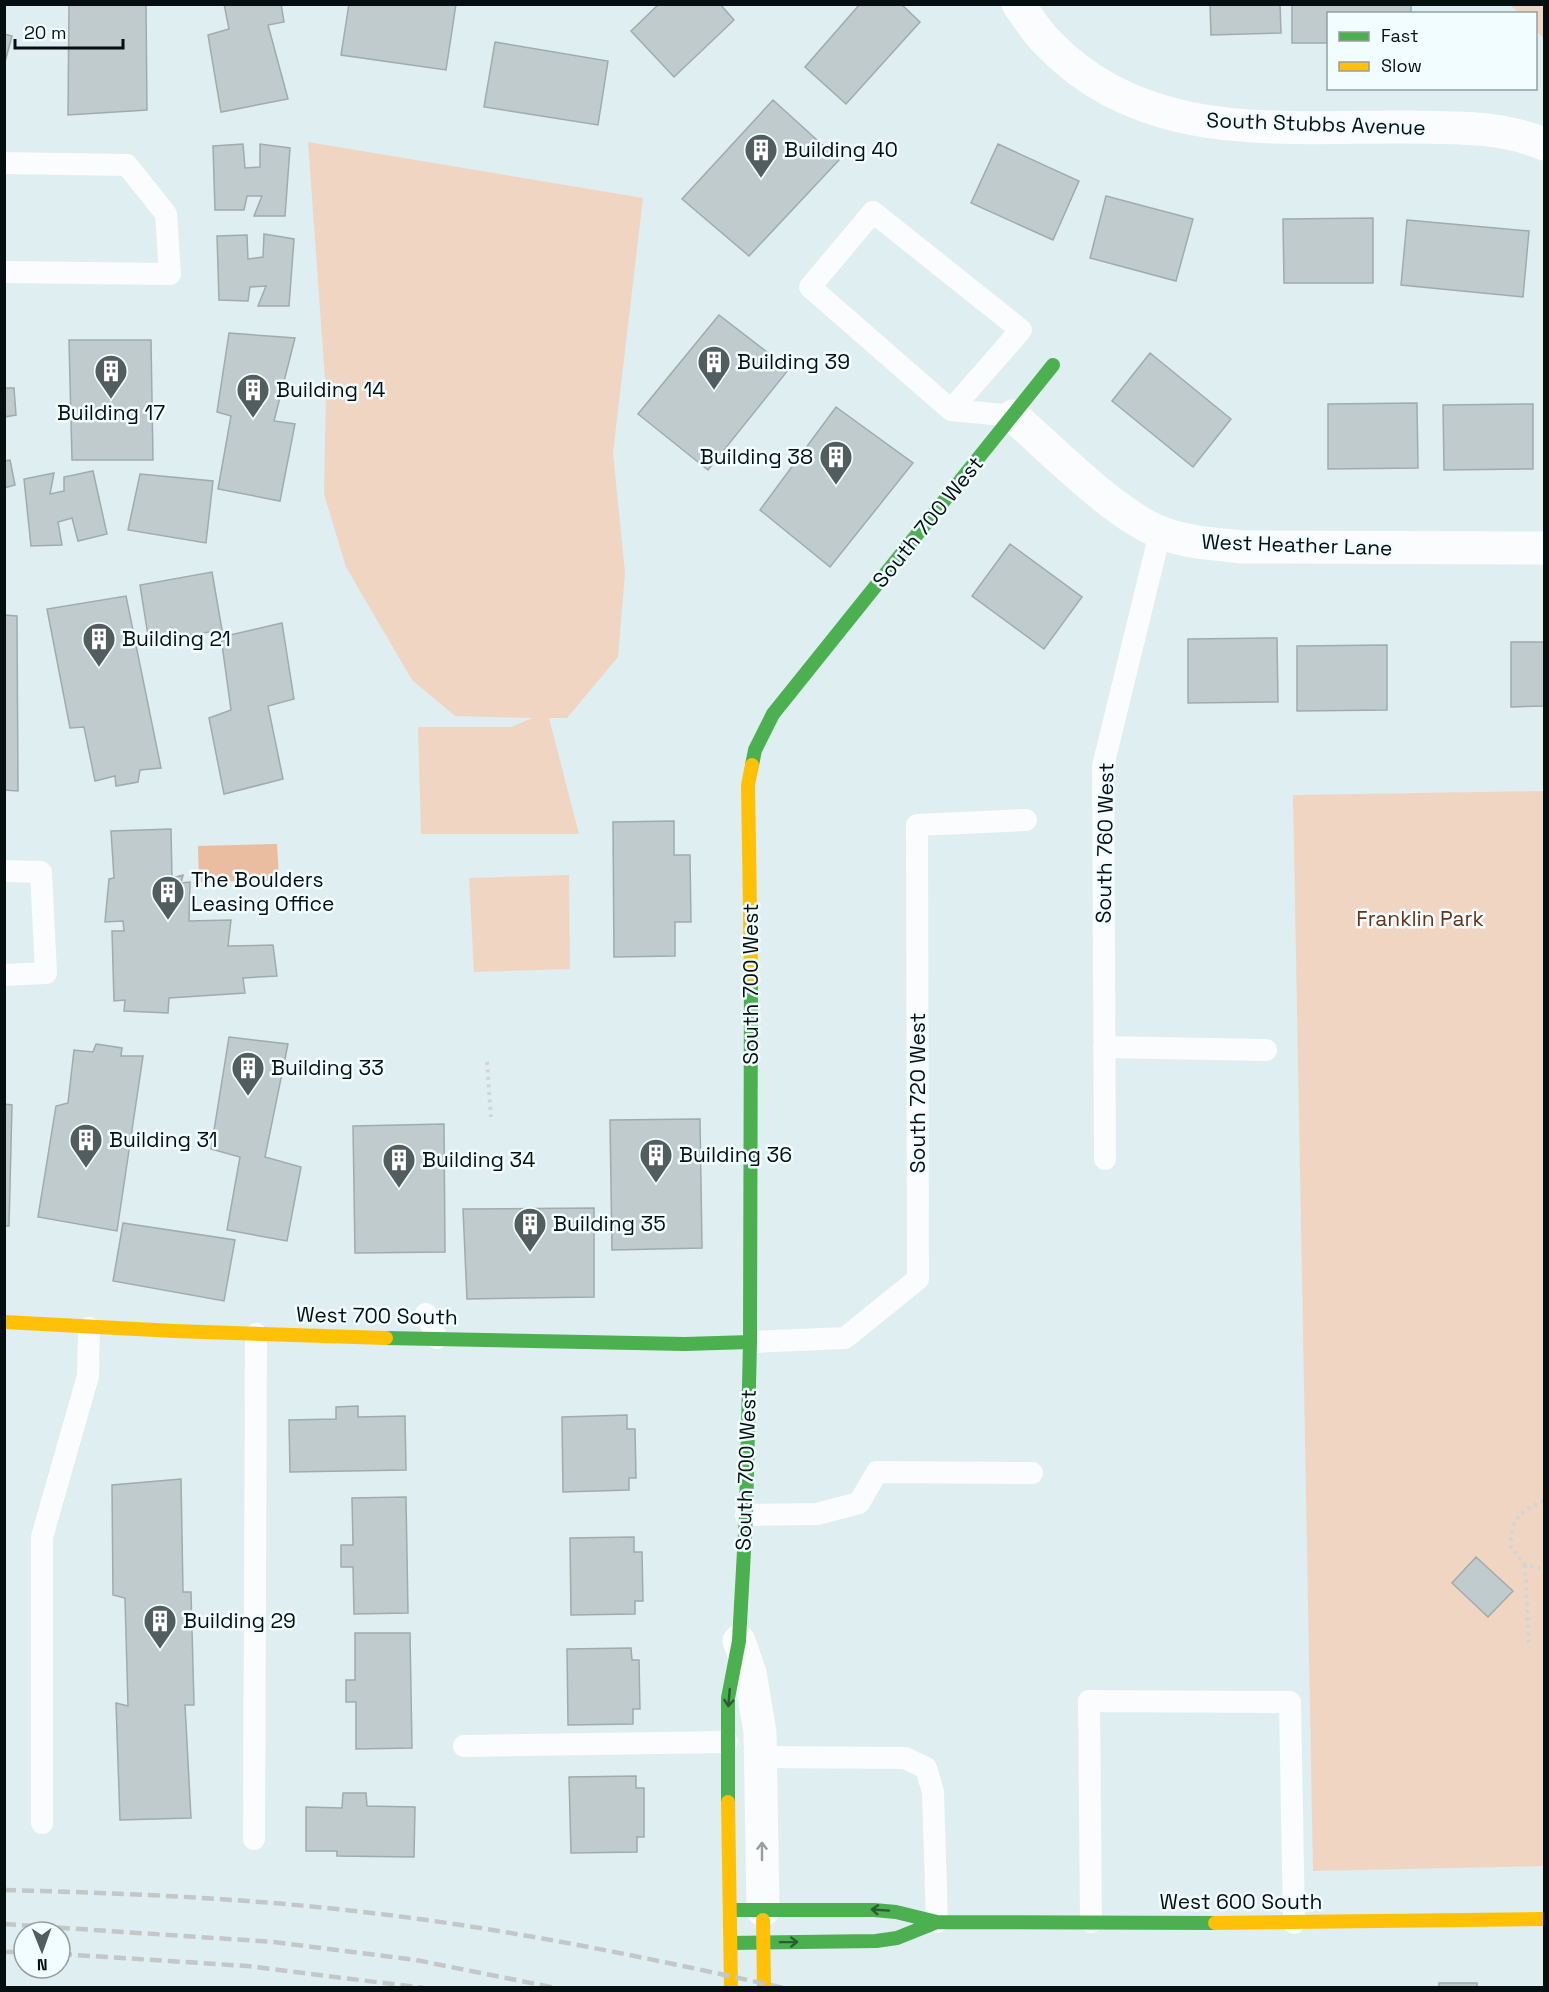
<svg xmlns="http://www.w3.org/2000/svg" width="1549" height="1992" font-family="'Space Grotesk',sans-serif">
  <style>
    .green { fill: #f1d5c3 }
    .water { fill: #eabca0 }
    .building { fill: #bfcbcc; stroke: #a0abac; stroke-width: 1.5 }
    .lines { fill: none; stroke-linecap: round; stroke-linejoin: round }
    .path { stroke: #d1d5d6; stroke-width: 4; stroke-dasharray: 3 4.5; stroke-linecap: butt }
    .lane { stroke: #fafcfd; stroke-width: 22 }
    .street { stroke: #fafcfd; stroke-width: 33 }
    .fast { stroke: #4caf50; stroke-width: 14 }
    .slow { stroke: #ffc107; stroke-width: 14 }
    .rail { stroke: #c3c7c7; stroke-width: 4.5; stroke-dasharray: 12 6; stroke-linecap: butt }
    .oneway { stroke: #295f30 }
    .oneway2 { stroke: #989d9e }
    .labels { text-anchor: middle; stroke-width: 5; stroke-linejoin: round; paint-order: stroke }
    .street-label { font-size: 21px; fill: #060f10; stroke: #f2fdff }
    .poi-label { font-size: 21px; fill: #060f10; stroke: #f2fdff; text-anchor: start }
    .park-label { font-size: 21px; fill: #633417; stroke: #f2fdff }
  </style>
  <rect width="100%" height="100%" fill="#dfeef0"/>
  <!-- green -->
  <path class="green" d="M1510 5H1544V39L1536 30V14L1519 13Z
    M308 142 643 198 613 453 625 573 618 657 567 718H549L579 834H421L418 727H511L532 718 455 716 412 680 346 567 324 494 326 393Z
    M1544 791V1866L1313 1871 1293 795Z
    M569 875 570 969 474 972 469 878Z"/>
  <!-- water -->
  <path class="water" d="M277 844 279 880 199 882 198 846Z"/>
  <!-- building -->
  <path class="building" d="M69 4H146L147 110 68 115Z
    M224 4H281L284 22 268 25 288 99 221 112 208 35 229 29Z
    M349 4H456L446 70 341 55Z
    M659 4H720L734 20 674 77 631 31Z
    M860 4H901L920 22 846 104 805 67Z
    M1210 4H1280L1281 33 1211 35Z
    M1292 4H1411V14H1328V43H1292Z
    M4 34 12 36 5 62H4Z
    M495 42 608 61 598 125 484 107Z
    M773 100 839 160 749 256 682 199Z
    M243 144 245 168 260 167V144L290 148 285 216H254L262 196H247L244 210H215L213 146Z
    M998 144 1079 181 1053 240 971 203Z
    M1106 196 1193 219 1176 281 1090 258Z
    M1373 218V283H1284L1283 219Z
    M1407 220 1529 231 1523 297 1401 285Z
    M264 234 294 239 289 306H258L266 286 250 287 248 301 219 300 217 236 247 235 248 259 263 257Z
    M719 315 789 369 708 470 638 414Z
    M229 333 295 338 274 421 295 424 280 501 218 489 231 416 217 412Z
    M69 340H151L153 460H72Z
    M1150 353 1231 419 1193 467 1112 401Z
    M4 388H14L16 415 4 417Z
    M1417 403 1418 468 1328 469V404Z
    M1533 404V469L1444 470 1443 405Z
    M836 407 913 463 830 567 760 510Z
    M10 460 15 485 4 488V461Z
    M93 471 107 534 78 541 72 518 58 522 62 545 31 546 24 479 54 473 50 494 64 491V477Z
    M140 474 213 481 206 543 128 530Z
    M1010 544 1082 597 1044 649 972 596Z
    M212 572 222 630 149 642 140 585Z
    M126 596 161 768 140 770 138 782 116 786 115 776 95 781 84 727 70 728 47 609Z
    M4 615 17 616 18 791 4 790Z
    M282 623 294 699 268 706 283 779 224 794 209 718 231 710 221 637Z
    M1277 638 1278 702 1188 703V639Z
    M1511 642H1544V706L1511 707Z
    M1387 645V710L1297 711V646Z
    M674 821V855H690L691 922H675V956L614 957 613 822Z
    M171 829 172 878 183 875 181 883 190 882 189 921 231 920 228 946 273 945 277 976 243 978 245 993 169 998 168 1013 124 1011 125 1000 114 1001 112 931H124L123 921 105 922 109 879 114 878 111 831Z
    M229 1037 288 1044 265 1157 301 1167 287 1241 227 1230 240 1157 211 1149Z
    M96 1044 122 1048 121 1056H143L117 1231 38 1217 56 1106 68 1103 74 1050 93 1052Z
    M4 1104 12 1105 9 1226H4Z
    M700 1119 702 1248 612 1250 610 1120Z
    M444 1124 445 1252 355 1253 353 1126Z
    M594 1208V1297L467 1299 463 1209Z
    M123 1223 235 1240 224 1301 113 1281Z
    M358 1406V1417L405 1416 406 1470 290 1472 289 1420 336 1419V1407Z
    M627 1415V1429H635L636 1478H629V1490L563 1492 562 1417Z
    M181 1479 183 1592H191L194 1705H185L191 1818 120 1820 116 1703 128 1706 125 1598 113 1595 112 1485Z
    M406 1497 408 1613 354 1614 353 1567H341V1545H353L352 1498Z
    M634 1537V1552H642L643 1601H635V1614L571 1615 570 1538Z
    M1476 1557 1513 1591 1488 1617 1452 1583Z
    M355 1633H410L412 1748 356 1749V1702H346V1680H355Z
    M631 1648 632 1660H639L640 1709H633V1724L568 1725 567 1649Z
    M636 1776V1788H644V1837H637V1852L571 1853 569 1777Z
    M343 1793H366L367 1806 415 1807 414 1857 337 1856V1851H306V1807L342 1808Z
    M1439 1983H1477V1988H1439Z"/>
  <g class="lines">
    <!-- path -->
    <path class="path" d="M487 1062 491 1117
      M1544 1501C1519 1512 1511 1518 1511 1547L1525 1565 1544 1569
      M1525 1565 1529 1648"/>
    <!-- lane -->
    <path class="lane" d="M4 163 127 165 166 214 170 274 4 272
      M951 410 1021 330 873 212 810 287 951 410 1013 416
      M4 871 41 872 46 973 4 975
      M1104 1047 1266 1050
      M1105 1159 1103 766 1160 533
      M426 1314 437 1338
      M750 1342 845 1338 918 1279 917 825 1026 820
      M746 1515 817 1514 859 1503 877 1472 1032 1473
      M464 1746 727 1742
      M761 1757 905 1758 926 1768 933 1792 937 1922
      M42 1823V1537L88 1376 89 1328
      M254 1839 256 1334
      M1091 1922 1089 1701 1290 1702 1294 1923"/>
    <!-- street -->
    <path class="street" d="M1018 4C1027 16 1035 30 1046 41 1143 145 1281 126 1410 127 1457 128 1501 126 1544 144
      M1013 416C1051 449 1117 517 1162 533 1188 543 1216 544 1243 547L1544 548
      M739 1641 750 1673 760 1732 763 1910"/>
    <!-- fast -->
    <path class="fast" d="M752 765 755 750 773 714 1053 365
      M386 1338 685 1344 750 1342
      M728 1802V1698L739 1641 746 1515 750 1342 751 974
      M730 1910H874L896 1912 937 1922 1215 1923
      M731 1943 876 1941 897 1938 937 1922"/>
    <!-- slow -->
    <path class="slow" d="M751 974 748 785 752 765
      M4 1322 174 1331 386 1338
      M728 1802 731 1988
      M763 1920 764 1988
      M1215 1923 1544 1919"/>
    <!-- rail -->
    <path class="rail" d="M4 1890C124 1893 244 1898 363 1912 505 1928 645 1957 784 1988
      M4 1924 274 1942 416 1960 556 1988
      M4 1952H24
      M60 1954 247 1966 424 1988"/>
  </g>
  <!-- one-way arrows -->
  <defs><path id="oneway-shaft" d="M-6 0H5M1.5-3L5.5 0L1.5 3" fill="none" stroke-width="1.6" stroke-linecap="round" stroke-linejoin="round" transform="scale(1.5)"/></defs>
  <g class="oneway">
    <use href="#oneway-shaft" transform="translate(729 1698) rotate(95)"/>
    <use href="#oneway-shaft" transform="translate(880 1910) rotate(-176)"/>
    <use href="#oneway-shaft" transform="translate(789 1942) rotate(-1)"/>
  </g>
  <use class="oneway2" href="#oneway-shaft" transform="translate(762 1851) rotate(-90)"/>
  <!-- icons -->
  <defs>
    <g id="building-pin" transform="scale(1.725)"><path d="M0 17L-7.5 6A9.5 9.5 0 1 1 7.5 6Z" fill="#525d5e" stroke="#f2fdff"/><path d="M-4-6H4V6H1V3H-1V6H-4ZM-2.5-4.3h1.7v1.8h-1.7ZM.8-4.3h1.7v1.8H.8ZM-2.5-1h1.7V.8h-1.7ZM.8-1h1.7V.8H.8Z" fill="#fff"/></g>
  </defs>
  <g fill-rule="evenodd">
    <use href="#building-pin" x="761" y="150"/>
    <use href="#building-pin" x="714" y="362"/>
    <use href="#building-pin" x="111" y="371"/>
    <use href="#building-pin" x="253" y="390"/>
    <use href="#building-pin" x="836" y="457"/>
    <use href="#building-pin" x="99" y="639"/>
    <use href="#building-pin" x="168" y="892"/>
    <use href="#building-pin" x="248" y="1068"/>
    <use href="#building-pin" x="86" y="1140"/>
    <use href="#building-pin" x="656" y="1155"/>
    <use href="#building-pin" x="399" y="1160"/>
    <use href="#building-pin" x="530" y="1224"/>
    <use href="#building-pin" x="160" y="1621"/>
  </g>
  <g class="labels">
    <!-- street labels -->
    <g class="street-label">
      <text transform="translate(1316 124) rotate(2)" y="7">South Stubbs Avenue</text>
      <text transform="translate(928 522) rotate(-51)" y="7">South 700 West</text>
      <text transform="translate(1297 545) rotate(2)" y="7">West Heather Lane</text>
      <text transform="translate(1105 843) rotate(-89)" y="7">South 760 West</text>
      <text transform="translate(751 984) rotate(-90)" y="7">South 700 West</text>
      <text transform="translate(918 1093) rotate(-90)" y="7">South 720 West</text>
      <text transform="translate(377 1316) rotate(1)" y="7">West 700 South</text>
      <text transform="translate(746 1470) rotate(-88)" y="7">South 700 West</text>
      <text x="1241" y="1909">West 600 South</text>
    </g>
    <!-- poi labels -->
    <g class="poi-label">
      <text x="784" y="157">Building 40</text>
      <text x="737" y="369">Building 39</text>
      <text x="276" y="397">Building 14</text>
      <text x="111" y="420" text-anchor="middle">Building 17</text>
      <text x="813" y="464" text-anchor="end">Building 38</text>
      <text x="122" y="646">Building 21</text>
      <text x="191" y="887">The Boulders<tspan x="191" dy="24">Leasing Office</tspan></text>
      <text x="271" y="1075">Building 33</text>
      <text x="109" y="1147">Building 31</text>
      <text x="679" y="1162">Building 36</text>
      <text x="422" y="1167">Building 34</text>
      <text x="553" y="1231">Building 35</text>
      <text x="183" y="1628">Building 29</text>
    </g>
    <!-- park labels -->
    <g class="park-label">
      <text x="1420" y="926">Franklin Park</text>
    </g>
  </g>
  <!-- border -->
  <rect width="1549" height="1992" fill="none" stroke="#060f10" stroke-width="12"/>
  <!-- legend -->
  <rect x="1327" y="12" width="210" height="78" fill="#f2fdff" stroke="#949e9f" stroke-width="1.5"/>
  <rect x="1339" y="32" width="30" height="9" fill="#4caf50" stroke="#949e9f" stroke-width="1.5"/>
  <text x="1381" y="42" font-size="18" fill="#060f10">Fast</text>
  <rect x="1339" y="62" width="30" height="9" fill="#ffc107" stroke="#949e9f" stroke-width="1.5"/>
  <text x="1381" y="72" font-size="18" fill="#060f10">Slow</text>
  <!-- north arrow -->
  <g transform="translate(42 1950) rotate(179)"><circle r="28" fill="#f2fdff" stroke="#949e9f" stroke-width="1.5"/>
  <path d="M0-4.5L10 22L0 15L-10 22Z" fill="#525d5e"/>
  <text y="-9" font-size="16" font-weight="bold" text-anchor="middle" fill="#060f10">N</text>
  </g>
  <!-- scale -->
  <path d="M15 39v9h108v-9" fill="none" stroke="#060f10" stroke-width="3"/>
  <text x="24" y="39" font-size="18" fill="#060f10" stroke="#f2fdff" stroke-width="4.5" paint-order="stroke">20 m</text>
</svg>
